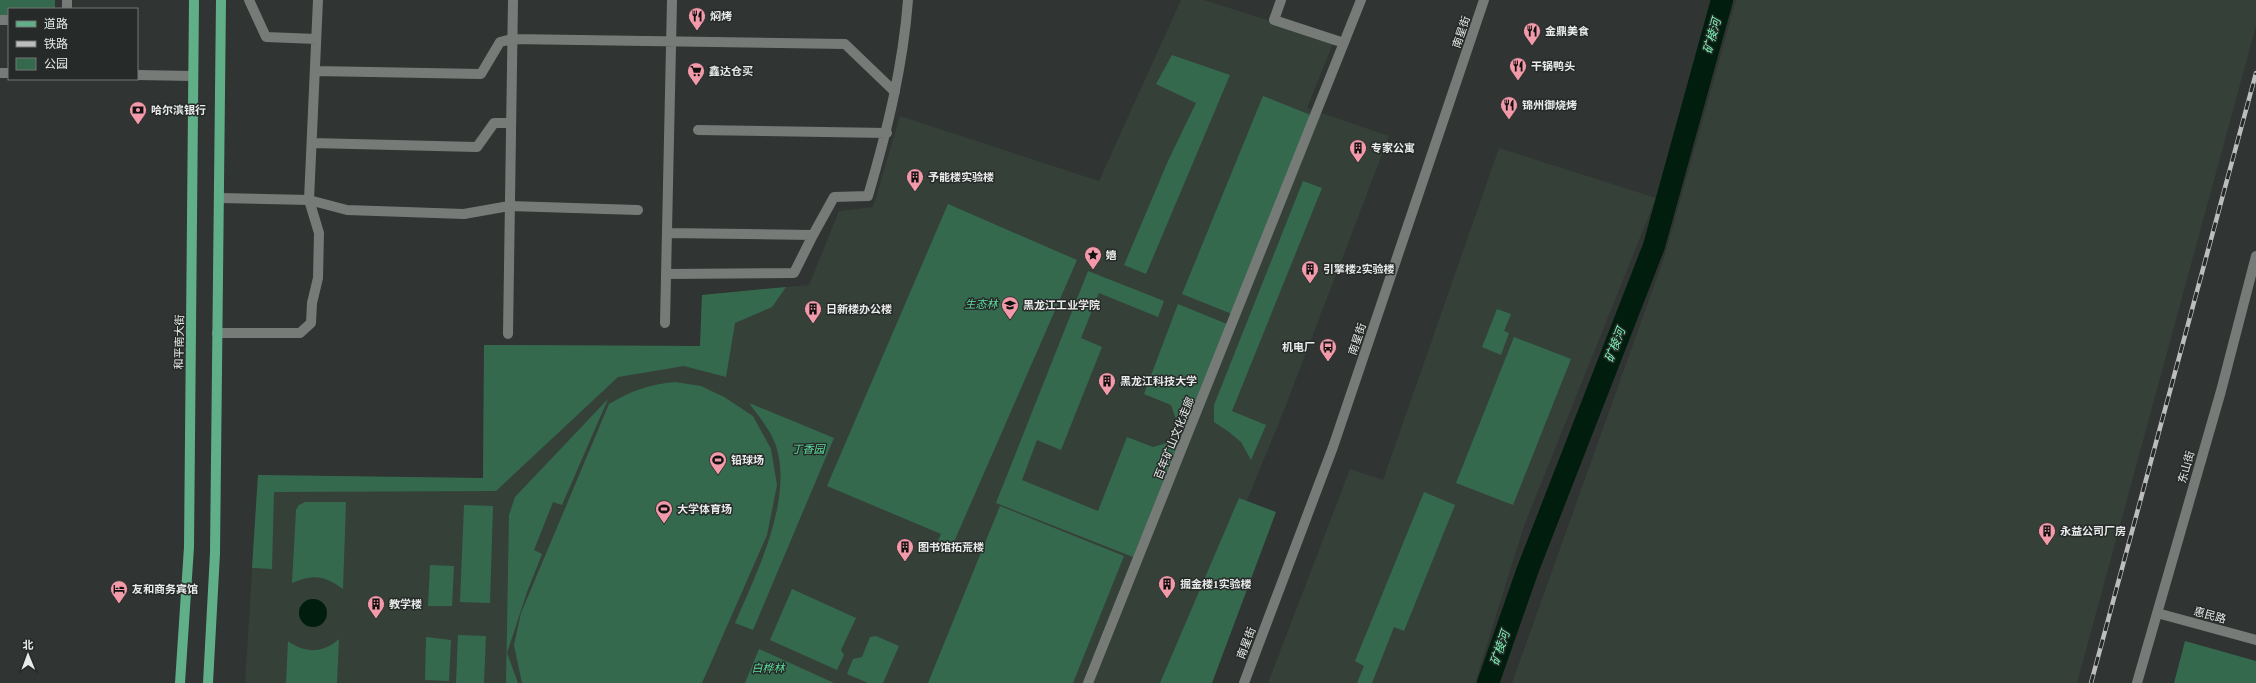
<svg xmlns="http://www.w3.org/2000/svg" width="2256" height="683" font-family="'Times New Roman','Noto Sans SC',serif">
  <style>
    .built { fill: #354039 }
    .green { fill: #35694d }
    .water { fill: #001d0e }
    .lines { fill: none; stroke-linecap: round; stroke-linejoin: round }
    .river { stroke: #001d0e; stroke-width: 22 }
    .street { stroke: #767b78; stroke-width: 10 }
    .secondary { stroke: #767b78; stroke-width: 10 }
    .primary { stroke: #61af88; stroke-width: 10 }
    .rail-casing { stroke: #bbbebc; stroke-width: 4.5 }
    .rail { stroke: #262a28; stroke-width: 3; stroke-dasharray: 9; stroke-linecap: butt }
    .labels { text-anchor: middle; stroke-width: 3; stroke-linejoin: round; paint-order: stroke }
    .poi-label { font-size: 11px; font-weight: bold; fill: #e8ebe9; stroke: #262a28; text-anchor: start }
    .street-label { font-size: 11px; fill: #e8ebe9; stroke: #262a28 }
    .park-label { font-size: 11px; font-style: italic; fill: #5cdd9c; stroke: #262a28 }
    .water-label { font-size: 12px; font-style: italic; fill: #7af9b6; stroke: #262a28 }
  </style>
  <rect width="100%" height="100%" fill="#303432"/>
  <!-- built -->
  <path class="built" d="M1181 0H1204L1334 41 1307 108 1389 136 1285 408 1172 683H245L258 475 483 478 484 345 700 346 702 295 809 285 839 211 873 207 900 116 1099 181Z
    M1736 0H2256V26L2077 683H1512L1665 255Z
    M1499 148 1656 198 1524 526 1475 683H1268L1350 469 1383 480Z"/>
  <!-- green -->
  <path class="green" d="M0 0H55V9H9V16H0Z
    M1172 55 1230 75 1146 274 1124 265 1168 161 1196 103 1156 84Z
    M1263 96 1313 116 1232 314 1182 294Z
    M1303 181 1322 188 1232 411 1266 425 1251 460 1241 442 1229 432 1214 422V405Z
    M948 204 1077 260 953 544 937 543 941 534 827 486Z
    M1088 271 1164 301 1158 317 1099 293 1081 338 1102 347 1061 450 1037 440 1022 480 1098 511 1127 437 1153 447 1170 442 1178 445 1133 557 996 503Z
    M786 287 772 307 735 323 726 377 684 366 618 377 496 491 274 492 272 569 252 568 258 475 483 478 484 345 700 346 702 295Z
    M1178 304 1227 324 1186 427 1178 425 1171 405 1144 394Z
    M1497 309 1511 314 1504 331 1509 333 1501 355 1482 347Z
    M1514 337 1571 359 1513 505 1456 483Z
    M675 382 701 386 724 397 753 416 771 449 777 485 767 535 702 683H522L514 645 521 613 609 404C631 391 650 384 675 382Z
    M608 399 562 505 553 502 534 550 542 554 527 592 507 653 518 683H506L509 515 515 497Z
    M749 403 834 438 753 630 735 623C756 574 790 507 778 453 774 434 760 418 749 403Z
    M1424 492 1455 505 1404 631 1394 627 1372 683H1357L1364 666 1355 661Z
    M1239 498 1276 512 1212 683H1160Z
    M305 502H346L343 589C324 575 313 574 292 583L296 510 299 505Z
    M464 505 493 506 490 603 460 602Z
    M1000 506 1124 556 1073 683H928Z
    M430 565 454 566 452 606H428Z
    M792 589 856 618 841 650 844 655 837 670 770 640Z
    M458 635 486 636 484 683H456Z
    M876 636 899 646 883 683H868L847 674 853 659 862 657 870 637Z
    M426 637 451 640 449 681 425 680Z
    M339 639 337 683H286L288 641C305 654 324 653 339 639Z
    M2185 641 2256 661V683H2174Z
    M759 649 834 683H745Z"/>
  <!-- water -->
  <path class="water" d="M299 613a14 14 0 1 1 28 0a14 14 0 1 1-28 0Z"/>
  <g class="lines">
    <!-- river -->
    <path class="river" d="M1488 683 1528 569 1654 246 1722 0"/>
    <!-- street -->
    <path class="street" d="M249 0 266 37 316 39
      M1281 0 1274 20 1344 43
      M67 9V0
      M0 20H9
      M315 71 481 74 500 42 512 39 845 44 895 92
      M0 73H9
      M137 75 193 76
      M698 130 887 133
      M312 143 477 147 494 123H511
      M219 198 309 200 347 210 464 214 509 206 638 210
      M668 233 813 235 834 197 868 196C887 131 903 67 908 0
      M667 274 794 273 813 235
      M665 323 672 0
      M217 333H300L311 323 312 303 318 278 319 233 309 200 318 0
      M508 334 513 0
      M1088 683 1361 0"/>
    <!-- secondary -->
    <path class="secondary" d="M2157 613 2256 640
      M1244 683 1333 447 1484 0
      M2137 683 2221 391 2256 256"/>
    <!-- primary -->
    <path class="primary" d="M180 683 189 547 194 0
      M208 683 215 553 221 0"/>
    <!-- rail casing -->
    <g class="rail-casing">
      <path id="rail" d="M2091 683 2256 73"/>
    </g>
    <!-- rail -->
    <use href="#rail" class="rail"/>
  </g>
  <!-- icons -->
  <defs>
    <g id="restaurant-pin" transform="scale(0.9)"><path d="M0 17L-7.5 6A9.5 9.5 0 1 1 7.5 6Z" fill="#f39aaa" stroke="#262a28"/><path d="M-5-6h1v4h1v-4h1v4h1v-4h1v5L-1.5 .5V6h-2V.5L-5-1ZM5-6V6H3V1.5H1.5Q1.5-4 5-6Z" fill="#111"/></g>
    <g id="supermarket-pin" transform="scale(0.9)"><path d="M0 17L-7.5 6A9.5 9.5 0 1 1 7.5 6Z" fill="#f39aaa" stroke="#262a28"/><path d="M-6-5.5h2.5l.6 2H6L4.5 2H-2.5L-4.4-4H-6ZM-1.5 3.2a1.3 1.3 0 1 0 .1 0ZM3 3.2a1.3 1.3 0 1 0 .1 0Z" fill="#111"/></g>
    <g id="bank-pin" transform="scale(0.9)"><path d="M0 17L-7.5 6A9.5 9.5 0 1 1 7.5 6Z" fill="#f39aaa" stroke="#262a28"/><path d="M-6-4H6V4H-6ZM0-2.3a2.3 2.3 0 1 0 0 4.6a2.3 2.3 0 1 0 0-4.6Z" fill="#111"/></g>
    <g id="building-pin" transform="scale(0.9)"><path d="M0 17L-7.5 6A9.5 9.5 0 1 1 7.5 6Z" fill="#f39aaa" stroke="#262a28"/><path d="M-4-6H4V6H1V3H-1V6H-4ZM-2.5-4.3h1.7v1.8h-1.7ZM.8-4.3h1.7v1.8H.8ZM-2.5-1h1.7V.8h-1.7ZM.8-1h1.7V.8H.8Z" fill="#111"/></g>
    <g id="sight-pin" transform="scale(0.9)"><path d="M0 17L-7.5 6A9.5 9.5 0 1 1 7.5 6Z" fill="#f39aaa" stroke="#262a28"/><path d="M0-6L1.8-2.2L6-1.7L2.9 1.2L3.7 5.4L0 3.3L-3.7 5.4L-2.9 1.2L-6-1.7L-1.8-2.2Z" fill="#111"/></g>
    <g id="university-pin" transform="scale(0.9)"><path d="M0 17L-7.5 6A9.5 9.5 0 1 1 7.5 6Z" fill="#f39aaa" stroke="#262a28"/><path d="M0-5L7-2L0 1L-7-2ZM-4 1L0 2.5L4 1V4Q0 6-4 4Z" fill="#111"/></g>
    <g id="bus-pin" transform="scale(0.9)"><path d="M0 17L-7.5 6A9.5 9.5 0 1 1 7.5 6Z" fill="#f39aaa" stroke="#262a28"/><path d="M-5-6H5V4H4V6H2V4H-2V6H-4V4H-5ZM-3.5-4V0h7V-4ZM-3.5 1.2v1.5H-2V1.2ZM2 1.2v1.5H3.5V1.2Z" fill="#111"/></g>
    <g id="stadium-pin" transform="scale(0.9)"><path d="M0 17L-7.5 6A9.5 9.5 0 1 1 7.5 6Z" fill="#f39aaa" stroke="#262a28"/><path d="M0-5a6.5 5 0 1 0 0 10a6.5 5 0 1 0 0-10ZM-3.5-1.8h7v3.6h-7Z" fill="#111"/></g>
    <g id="hotel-pin" transform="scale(0.9)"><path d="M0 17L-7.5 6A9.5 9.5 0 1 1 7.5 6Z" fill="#f39aaa" stroke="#262a28"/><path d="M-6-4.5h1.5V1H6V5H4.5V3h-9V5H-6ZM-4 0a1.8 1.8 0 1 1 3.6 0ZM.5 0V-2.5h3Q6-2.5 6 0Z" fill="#111"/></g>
  </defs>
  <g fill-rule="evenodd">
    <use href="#restaurant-pin" x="697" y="16"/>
    <use href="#restaurant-pin" x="1532" y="31"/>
    <use href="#restaurant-pin" x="1518" y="66"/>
    <use href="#supermarket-pin" x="696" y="71"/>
    <use href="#restaurant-pin" x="1509" y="105"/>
    <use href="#bank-pin" x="138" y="110"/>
    <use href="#building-pin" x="1358" y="148"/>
    <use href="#building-pin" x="915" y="177"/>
    <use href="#sight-pin" x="1093" y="255"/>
    <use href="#building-pin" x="1310" y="269"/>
    <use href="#university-pin" x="1010" y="305"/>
    <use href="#building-pin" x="813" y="309"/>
    <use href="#bus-pin" x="1328" y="347"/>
    <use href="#building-pin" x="1107" y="381"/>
    <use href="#stadium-pin" x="718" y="460"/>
    <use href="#stadium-pin" x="664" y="509"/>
    <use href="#building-pin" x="2047" y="531"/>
    <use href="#building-pin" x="905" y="547"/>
    <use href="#building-pin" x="1167" y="584"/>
    <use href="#hotel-pin" x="119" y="589"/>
    <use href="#building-pin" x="376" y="604"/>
  </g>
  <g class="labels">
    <!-- poi labels -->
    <g class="poi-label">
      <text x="710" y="20">焖烤</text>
      <text x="1545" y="35">金鼎美食</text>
      <text x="1531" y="70">干锅鸭头</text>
      <text x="709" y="75">鑫达仓买</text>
      <text x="1522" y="109">锦州御烧烤</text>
      <text x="151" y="114">哈尔滨银行</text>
      <text x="1371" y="152">专家公寓</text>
      <text x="928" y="181">予能楼实验楼</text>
      <text x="1106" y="259">嬉</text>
      <text x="1323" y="273">引擎楼2实验楼</text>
      <text x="1023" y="309">黑龙江工业学院</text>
      <text x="826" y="313">日新楼办公楼</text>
      <text x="1315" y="351" text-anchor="end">机电厂</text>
      <text x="1120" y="385">黑龙江科技大学</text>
      <text x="731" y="464">铅球场</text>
      <text x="677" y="513">大学体育场</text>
      <text x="2060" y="535">永益公司厂房</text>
      <text x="918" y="551">图书馆拓荒楼</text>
      <text x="1180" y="588">掘金楼1实验楼</text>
      <text x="132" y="593">友和商务宾馆</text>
      <text x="389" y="608">教学楼</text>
    </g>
    <!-- street labels -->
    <g class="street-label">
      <text transform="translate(1461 32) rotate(-71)" y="4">南星街</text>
      <text transform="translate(1357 339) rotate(-71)" y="4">南星街</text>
      <text transform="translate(179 342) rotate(-89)" y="4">和平南大街</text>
      <text transform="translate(1174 438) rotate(-68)" y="4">百年矿山文化走廊</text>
      <text transform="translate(2186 467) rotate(-74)" y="4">东山街</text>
      <text transform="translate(2210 615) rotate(15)" y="4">惠民路</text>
      <text transform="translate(1246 643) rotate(-69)" y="4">南星街</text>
    </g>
    <!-- park labels -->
    <g class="park-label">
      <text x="981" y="308">生态林</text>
      <text x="808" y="453">丁香园</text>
      <text x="768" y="672">白桦林</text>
    </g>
    <!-- water labels -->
    <g class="water-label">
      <text transform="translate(1712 36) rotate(-74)" y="4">矿棱河</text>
      <text transform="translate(1615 345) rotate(-69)" y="4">矿棱河</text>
      <text transform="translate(1500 648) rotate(-71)" y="4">矿棱河</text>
    </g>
  </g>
  <!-- legend -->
  <rect x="8" y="8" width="130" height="72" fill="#262a28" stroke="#747775"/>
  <rect x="16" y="21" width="20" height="6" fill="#61af88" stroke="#747775"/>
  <text x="44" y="28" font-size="12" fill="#e8ebe9">道路</text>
  <rect x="16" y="41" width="20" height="6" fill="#bbbebc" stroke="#747775"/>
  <text x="44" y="48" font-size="12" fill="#e8ebe9">铁路</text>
  <rect x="16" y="58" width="20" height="12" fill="#35694d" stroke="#747775"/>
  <text x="44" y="68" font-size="12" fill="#e8ebe9">公园</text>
  <!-- north arrow -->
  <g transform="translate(28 655) rotate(359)" stroke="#262a28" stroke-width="3" paint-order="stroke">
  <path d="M0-3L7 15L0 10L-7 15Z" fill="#e8ebe9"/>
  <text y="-6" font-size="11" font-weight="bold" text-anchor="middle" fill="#e8ebe9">北</text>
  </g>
</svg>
